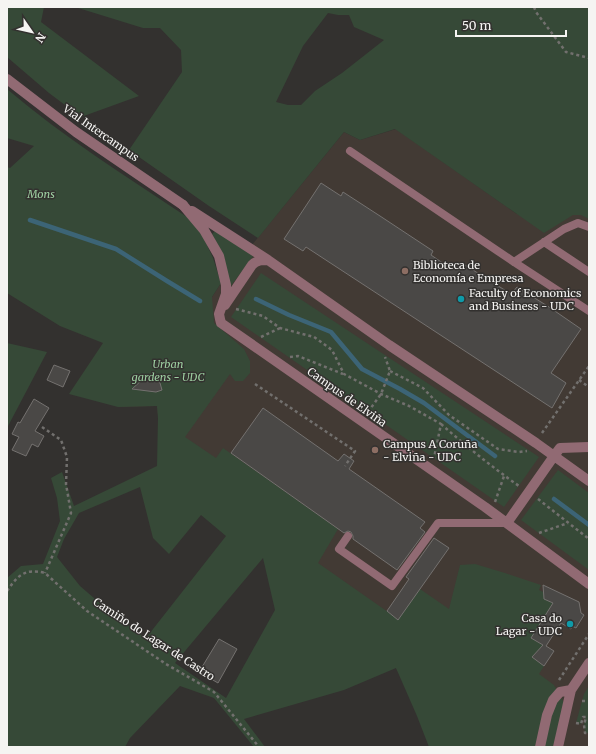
<svg xmlns="http://www.w3.org/2000/svg" width="596" height="754" font-family="Merriweather,serif">
  <style>
    .built { fill: #423a34 }
    .green { fill: #364937; fill-rule: evenodd }
    .lines { fill: none; stroke-linecap: round; stroke-linejoin: round }
    .stream { stroke: #3c6476; stroke-width: 4.5 }
    .building { fill: #4a4846; stroke: #74716f }
    .path { stroke: #72706e; stroke-width: 2.5; stroke-dasharray: 3 3; stroke-linecap: butt }
    .service { stroke: #916a73; stroke-width: 8 }
    .minor { stroke: #916a73; stroke-width: 10 }
    .tertiary { stroke: #916a73; stroke-width: 10 }
    .education-dot { fill: #8d6e63; stroke: #33312f; stroke-width: 1.5 }
    .culture-dot { fill: #0f9aa8; stroke: #33312f; stroke-width: 1.5 }
    .labels { text-anchor: middle; stroke-width: 3; stroke-linejoin: round; paint-order: stroke }
    .street-label { font-size: 11px; fill: #f5f4f2; stroke: #33312f }
    .park-label { font-size: 11px; font-style: italic; fill: #9dcfa1; stroke: #33312f }
    .poi-label { font-size: 11px; fill: #f5f4f2; stroke: #33312f; text-anchor: start }
  </style>
  <rect width="100%" height="100%" fill="#33312f"/>
  <!-- built -->
  <path class="built" d="M396 129 517 214 589 202V747H445L376 636 165 483 157 406 118 407 212 297 221 283 344 132 360 140Z"/>
  <!-- green -->
  <path class="green" d="M7 7H44L41 22 139 96 81 117 49 93 7 57Z
    M75 7H589V219L581 215H573L544 233 395 129 360 140 344 132 258 238 209 206 129 150 182 72 181 50 160 28H143ZM328 13 338 15H349L354 27 384 40 342 73 315 91 301 105H288L276 102 303 46Z
    M7 89C63 137 126 176 187 217L201 232 213 258 221 283 212 297 214 323 244 349 250 361V373L243 381H235L230 374 185 437 216 458 223 448 338 529 318 563 398 619 420 589 449 609 460 565 475 564 505 573 541 585 539 590 543 592 545 599 553 603 531 638 543 645 532 657 544 666 539 674 554 685 564 703 553 747H429L417 716 396 668 344 690 244 719 265 747H254L214 698 180 686 130 738 125 747H7V578L21 566 43 564 60 521 57 498 51 478 62 472 74 506 157 466 158 418 157 406 118 407 69 394 103 343 60 326 7 293V167L10 168 34 146 7 138ZM140 487 153 538 169 554 201 515 226 536 146 638 109 611 80 586 57 557 64 539 79 513ZM263 558 275 610 226 698 175 663Z
    M215 231 254 255 230 287 224 258 218 245 212 234Z
    M261 273 539 457 504 507 231 317Z
    M7 343 47 352 7 428Z
    M558 470 589 493V570L521 520Z
    M589 686V733H585L584 725 585 717H583L581 724 576 723 584 694Z"/>
  <g class="lines">
    <!-- stream -->
    <path class="stream" d="M30 220 116 249 167 281 200 301
      M256 299 289 315 331 332 362 369 400 389 424 403 495 456
      M554 499 589 525"/>
  </g>
  <!-- building -->
  <path class="building" d="M321 183 341 196 343 192 380 216 433 251 431 255 450 268 453 263 462 269 465 265 511 294 517 287 549 307 581 329 551 373 566 383 552 408 306 247 303 251 284 239Z
    M54 365 70 371 63 387 47 380Z
    M148 377H154L158 380 160 383 162 390 156 392 132 389 143 379Z
    M34 399 49 408 35 431 44 436 38 447 32 444 26 456 12 450 19 437 12 434 18 422 20 423Z
    M263 408 338 461 344 454 354 461 349 469 425 522 420 528 425 532 397 570 353 539V536L351 532 348 531 344 533 231 453Z
    M434 538 449 548 398 620 387 611 409 579 406 577Z
    M543 585 579 602 581 613 584 615 576 628 572 626 571 629 561 623 546 646 554 651 544 666 532 657 543 645 531 638 553 603 544 599Z
    M219 639 237 649 218 683 199 672Z"/>
  <g class="lines">
    <!-- path -->
    <path class="path" d="M534 7 536 12 566 52 589 58
      M236 309 263 316 280 328 314 337 332 350 344 374 381 394 409 406 441 424 434 458
      M261 337 280 328
      M290 357 298 356 343 374
      M390 371 423 388 449 415 498 449 519 452 527 451
      M579 380 589 387
      M255 384 355 451 345 466
      M368 412 381 394 390 371 385 357
      M441 424C466 446 492 467 519 486
      M42 427 61 440 67 457 66 484 71 513 45 573
      M542 433 589 366
      M538 499 589 539
      M495 502 504 476
      M539 533 568 523
      M7 591C18 575 25 568 45 573L87 611 166 664 214 692 259 747
      M559 680 589 634
      M582 701H589
      M576 723 581 724 583 717H586L584 725 585 733H589"/>
    <!-- service -->
    <path class="service" d="M350 151 514 262 589 311
      M544 242 589 272
      M514 262 564 229 578 223 589 227
      M348 536 339 549 392 586 438 523H507"/>
    <!-- minor -->
    <path class="minor" d="M183 205 204 230 219 256 226 285V294L219 314 220 319 221 323 485 507 589 584
      M192 211 268 260 389 345 536 443 589 481
      M225 305 252 265C257 260 261 260 268 260
      M507 523 554 456 560 448 589 447
      M540 747 547 715 553 700 560 692 571 690
      M558 747 571 690 589 663"/>
    <!-- tertiary -->
    <path class="tertiary" d="M7 79 76 132 183 205"/>
  </g>
  <!-- markers -->
  <g class="education-dot">
    <circle cx="405" cy="271" r="4"/>
    <circle cx="375" cy="450" r="4"/>
  </g>
  <g class="culture-dot">
    <circle cx="461" cy="299" r="4"/>
    <circle cx="570" cy="624" r="4"/>
  </g>
  <g class="labels">
    <!-- street labels -->
    <g class="street-label">
      <text transform="translate(101 133) rotate(35)" y="4">Vial Intercampus</text>
      <text transform="translate(347 397) rotate(35)" y="4">Campus de Elviña</text>
      <text transform="translate(154 639) rotate(33)" y="4">Camiño do Lagar de Castro</text>
    </g>
    <!-- park labels -->
    <g class="park-label">
      <text x="41" y="198">Mons</text>
      <text x="168" y="368">Urban<tspan x="168" dy="13">gardens - UDC</tspan></text>
    </g>
    <!-- poi labels -->
    <g class="poi-label">
      <text x="413" y="269">Biblioteca de<tspan x="413" dy="13">Economía e Empresa</tspan></text>
      <text x="469" y="297">Faculty of Economics<tspan x="469" dy="13">and Business - UDC</tspan></text>
      <text x="383" y="448">Campus A Coruña<tspan x="383" dy="13">- Elviña - UDC</tspan></text>
      <text x="562" y="622" text-anchor="end">Casa do<tspan x="562" dy="13">Lagar - UDC</tspan></text>
    </g>
  </g>
  <!-- border -->
  <rect width="596" height="754" fill="none" stroke="#f5f4f2" stroke-width="16"/>
  <!-- north arrow -->
  <g transform="translate(32 32) rotate(124)" stroke="#33312f" stroke-width="3" paint-order="stroke">
  <path d="M0-3L7 15L0 10L-7 15Z" fill="#f5f4f2"/>
  <text y="-6" font-size="11" font-weight="bold" text-anchor="middle" fill="#f5f4f2">N</text>
  </g>
  <!-- scale -->
  <path d="M456 30v6h110v-6" fill="none" stroke="#f5f4f2" stroke-width="2"/>
  <text x="462" y="30" font-size="12" fill="#f5f4f2" stroke="#33312f" stroke-width="3" paint-order="stroke">50 m</text>
</svg>
